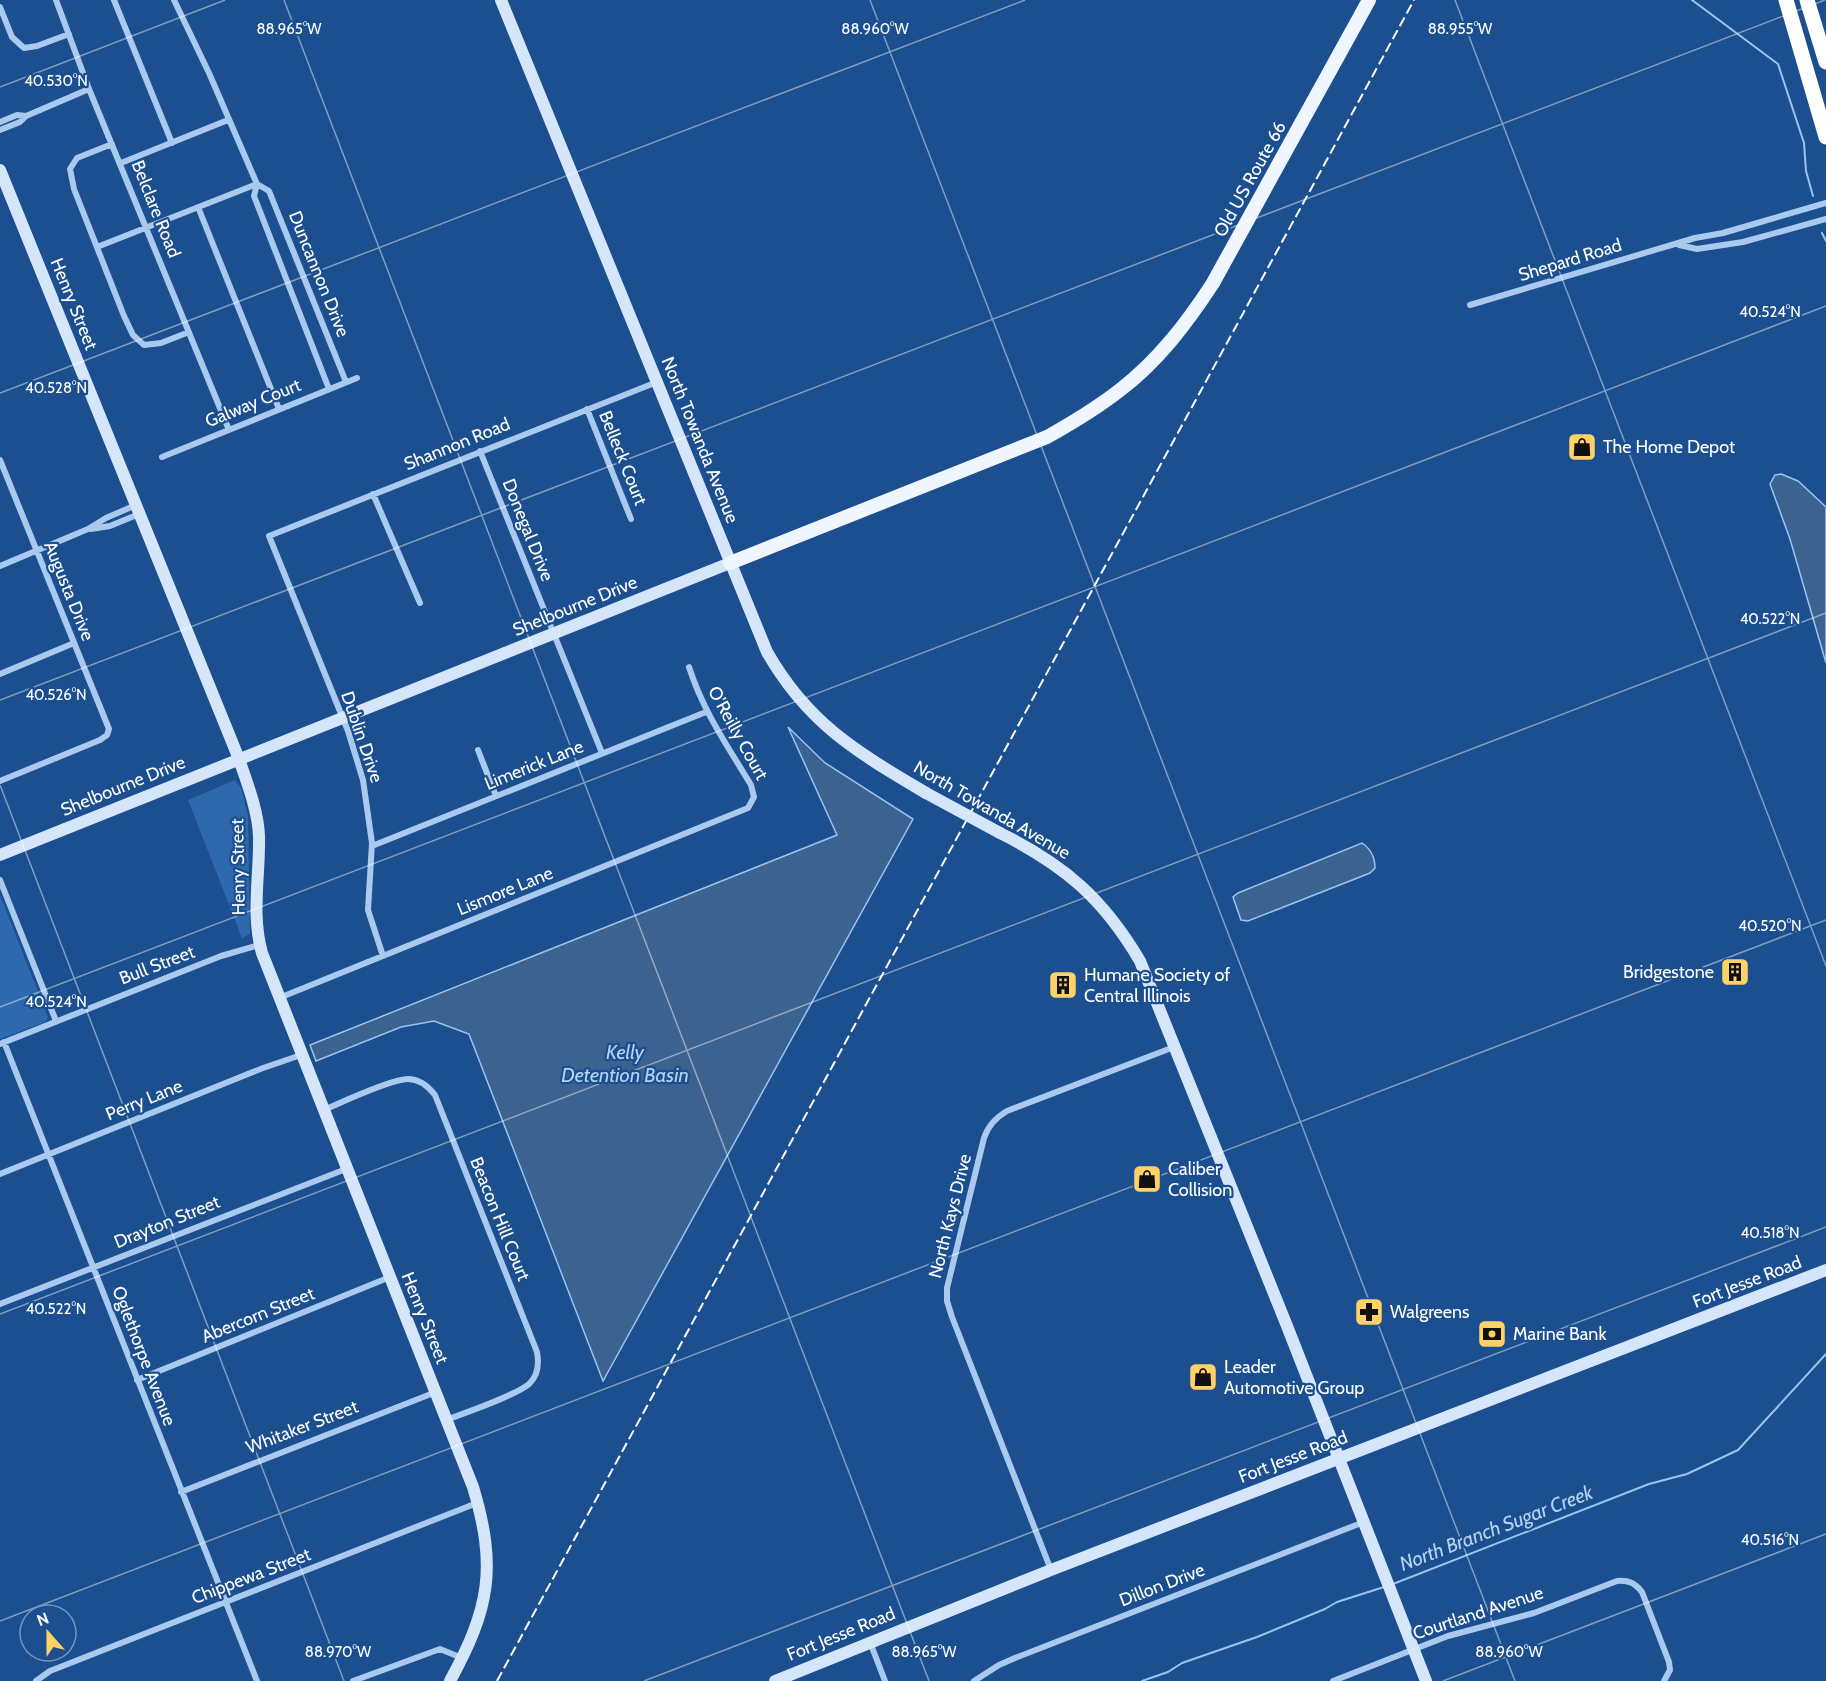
<svg xmlns="http://www.w3.org/2000/svg" width="1826" height="1681" font-family="Cabin,sans-serif">
  <style>
    .green { fill: #2e69ad }
    .water { fill: #3c6290; stroke: #9cc4f0; stroke-width: 1.5 }
    .lines { fill: none; stroke-linecap: round; stroke-linejoin: round }
    .stream { stroke: #9cc4f0; stroke-width: 2 }
    .street { stroke: #a9c9ee; stroke-width: 6 }
    .secondary { stroke: #d6e6fa; stroke-width: 12 }
    .primary { stroke: #f0f6ff; stroke-width: 14 }
    .highway { stroke: #fff; stroke-width: 15 }
    .rail { stroke: #fff; stroke-width: 2; stroke-dasharray: 10 4.5; stroke-linecap: butt }
    .secondary-bridge { stroke: #d6e6fa; stroke-width: 12 }
    .ticks { fill: none; stroke: #fff; stroke-width: 1.5; stroke-opacity: 0.45 }
    .labels { text-anchor: middle; stroke-width: 4.5; stroke-linejoin: round; paint-order: stroke }
    .street-label { font-size: 18px; fill: #fff; stroke: #1b4f8f }
    .poi-label { font-size: 18px; fill: #fff; stroke: #1b4f8f; text-anchor: start }
    .water-label { font-size: 20px; font-style: italic; fill: #b5d3f5; stroke: #1b4f8f }
    .ticks-label { font-size: 15px; text-anchor: middle; fill: #fff; stroke: #1b4f8f; stroke-width: 4.5; stroke-linejoin: round; paint-order: stroke }
  </style>
  <rect width="100%" height="100%" fill="#1b4f8f"/>
  <!-- green -->
  <path class="green" d="M235 780 241 788 248 815 250 934 242 938 188 800Z
    M0 895 48 1017 45 1022 0 1039Z"/>
  <!-- water -->
  <path class="water" d="M1781 474 1798 481 1826 507V663L1790 539 1770 484 1775 475Z
    M788 727 825 763 913 819 603 1381 469 1034 434 1021 401 1027 316 1061 310 1045 837 835Z
    M1362 843C1371 849 1375 857 1375 868L1370 873 1248 921 1241 920 1233 897 1238 893Z"/>
  <g class="lines">
    <!-- stream -->
    <path class="stream" d="M1692 0 1778 64 1804 143 1806 171 1813 196
      M1822 233 1826 241
      M1393 1584 1649 1484 1687 1474 1738 1450 1826 1354
      M1142 1681 1168 1672 1182 1663 1257 1637 1325 1609 1337 1602 1384 1587"/>
    <!-- street -->
    <path class="street" d="M56 0 89 89 229 430
      M114 0 172 143
      M174 0 209 73 257 184 254 196 329 389
      M0 7 12 37 24 48 37 46 69 34
      M0 122 17 115 26 116
      M0 130 20 122 26 116 89 89
      M112 144 77 158 70 169 74 189 124 316 133 335 144 345 161 343 189 332
      M121 163 228 120
      M257 184 269 191 346 382
      M198 207 279 409
      M1679 245 1697 249 1743 242 1826 219
      M97 247 257 184
      M1470 305 1695 238 1723 233 1826 203
      M587 409 631 519
      M480 451 602 753
      M162 457 357 378
      M0 460 109 729 107 735 100 740 0 781
      M373 494 420 603
      M91 529 110 526 139 514
      M0 566 88 529 106 518 136 505
      M0 674 74 643
      M478 750 496 796
      M372 846 706 712
      M0 880 56 1021
      M383 956 368 910 372 843 363 780 348 731 269 536 657 382
      M279 998 748 808 754 797 751 785C727 745 703 711 689 667
      M4 1042 257 1681
      M0 1044 221 956 259 945
      M324 1110C342 1102 391 1079 408 1079 420 1079 428 1086 435 1095L537 1352C539 1363 539 1374 530 1383 520 1394 464 1413 446 1420
      M0 1174 263 1068 301 1055
      M0 1304 346 1169
      M137 1380 390 1277
      M181 1492 436 1392
      M1051 1570 952 1317 947 1301V1288L984 1138C988 1126 995 1118 1007 1111L1174 1047
      M870 1642 885 1681
      M36 1681 50 1671 477 1503
      M353 1681 440 1649 462 1658
      M974 1681 999 1665 1015 1658 1364 1522
      M1333 1681 1448 1636 1534 1613 1617 1581C1629 1580 1635 1583 1642 1592L1669 1662 1670 1670 1664 1681"/>
    <!-- secondary -->
    <path class="secondary" d="M501 0 767 652C808 724 857 752 926 793
      M0 170 239 759C247 783 258 810 259 836 260 875 251 914 262 953L473 1487C497 1567 490 1608 450 1681
      M1000 833C1064 865 1103 898 1140 961L1287 1326 1426 1681
      M0 855 730 563
      M775 1681 1051 1570 1826 1270"/>
    <!-- primary -->
    <path class="primary" d="M730 563 1047 437C1072 423 1097 408 1120 390 1158 361 1187 323 1213 283L1369 0"/>
    <!-- highway -->
    <path class="highway" d="M1786 0 1826 137
      M1807 0 1826 62"/>
    <!-- rail -->
    <path class="rail" d="M497 1681 1414 0"/>
    <!-- secondary-bridge -->
    <path class="secondary-bridge" d="M926 793 1000 833"/>
  </g>
  <!-- ticks -->
  <path class="ticks" d="M284 0 929 1681M870 0 1515 1681M1455 0 1826 966M0 87 225 0M0 393 1025 0M0 700 1825 0M0 785 344 1681M0 1007 1826 306M0 1314 1826 613M0 1621 1826 920M644 1681 1826 1227M1443 1681 1826 1534"/>
  <!-- icons -->
  <defs>
    <g id="shop-square" transform="scale(1.5)"><rect x="-9" y="-9" width="18" height="18" rx="4" fill="#ffd166" stroke="#1b4f8f"/><path d="M-5-2.5h2.3a2.7 3.5 0 0 1 5.4 0H5L5.5 6h-11ZM-1.5-2.5h3a1.5 2.3 0 0 0-3 0Z" fill="#111"/></g>
    <g id="building-square" transform="scale(1.5)"><rect x="-9" y="-9" width="18" height="18" rx="4" fill="#ffd166" stroke="#1b4f8f"/><path d="M-4-6H4V6H1V3H-1V6H-4ZM-2.5-4.3h1.7v1.8h-1.7ZM.8-4.3h1.7v1.8H.8ZM-2.5-1h1.7V.8h-1.7ZM.8-1h1.7V.8H.8Z" fill="#111"/></g>
    <g id="pharmacy-square" transform="scale(1.5)"><rect x="-9" y="-9" width="18" height="18" rx="4" fill="#ffd166" stroke="#1b4f8f"/><path d="M-2-6h4v4h4v4h-4v4h-4v-4h-4v-4h4Z" fill="#111"/></g>
    <g id="bank-square" transform="scale(1.5)"><rect x="-9" y="-9" width="18" height="18" rx="4" fill="#ffd166" stroke="#1b4f8f"/><path d="M-6-4H6V4H-6ZM0-2.3a2.3 2.3 0 1 0 0 4.6a2.3 2.3 0 1 0 0-4.6Z" fill="#111"/></g>
  </defs>
  <g fill-rule="evenodd">
    <use href="#shop-square" x="1582" y="447"/>
    <use href="#building-square" x="1735" y="972"/>
    <use href="#building-square" x="1063" y="985"/>
    <use href="#shop-square" x="1147" y="1179"/>
    <use href="#pharmacy-square" x="1369" y="1312"/>
    <use href="#bank-square" x="1492" y="1334"/>
    <use href="#shop-square" x="1203" y="1377"/>
  </g>
  <g class="labels">
    <!-- street labels -->
    <g class="street-label">
      <text transform="translate(1250 179) rotate(-61)" y="6">Old US Route 66</text>
      <text transform="translate(156 209) rotate(68)" y="6">Belclare Road</text>
      <text transform="translate(1570 260) rotate(-17)" y="6">Shepard Road</text>
      <text transform="translate(319 274) rotate(68)" y="6">Duncannon Drive</text>
      <text transform="translate(74 304) rotate(68)" y="6">Henry Street</text>
      <text transform="translate(253 403) rotate(-22)" y="6">Galway Court</text>
      <text transform="translate(700 440) rotate(68)" y="6">North Towanda Avenue</text>
      <text transform="translate(457 444) rotate(-22)" y="6">Shannon Road</text>
      <text transform="translate(623 458) rotate(68)" y="6">Belleck Court</text>
      <text transform="translate(528 530) rotate(68)" y="6">Donegal Drive</text>
      <text transform="translate(69 591) rotate(68)" y="6">Augusta Drive</text>
      <text transform="translate(575 606) rotate(-22)" y="6">Shelbourne Drive</text>
      <text transform="translate(738 733) rotate(61)" y="6">O'Reilly Court</text>
      <text transform="translate(362 737) rotate(71)" y="6">Dublin Drive</text>
      <text transform="translate(534 765) rotate(-22)" y="6">Limerick Lane</text>
      <text transform="translate(123 786) rotate(-22)" y="6">Shelbourne Drive</text>
      <text transform="translate(992 810) rotate(30)" y="6">North Towanda Avenue</text>
      <text transform="translate(238 867) rotate(-91)" y="6">Henry Street</text>
      <text transform="translate(505 891) rotate(-22)" y="6">Lismore Lane</text>
      <text transform="translate(157 965) rotate(-21)" y="6">Bull Street</text>
      <text transform="translate(144 1100) rotate(-22)" y="6">Perry Lane</text>
      <text transform="translate(950 1216) rotate(-76)" y="6">North Kays Drive</text>
      <text transform="translate(500 1219) rotate(68)" y="6">Beacon Hill Court</text>
      <text transform="translate(167 1222) rotate(-22)" y="6">Drayton Street</text>
      <text transform="translate(1747 1282) rotate(-21)" y="6">Fort Jesse Road</text>
      <text transform="translate(258 1315) rotate(-22)" y="6">Abercorn Street</text>
      <text transform="translate(425 1318) rotate(68)" y="6">Henry Street</text>
      <text transform="translate(144 1356) rotate(69)" y="6">Oglethorpe Avenue</text>
      <text transform="translate(302 1427) rotate(-21)" y="6">Whitaker Street</text>
      <text transform="translate(1293 1457) rotate(-21)" y="6">Fort Jesse Road</text>
      <text transform="translate(251 1576) rotate(-21)" y="6">Chippewa Street</text>
      <text transform="translate(1162 1585) rotate(-21)" y="6">Dillon Drive</text>
      <text transform="translate(1478 1613) rotate(-18)" y="6">Courtland Avenue</text>
      <text transform="translate(841 1634) rotate(-22)" y="6">Fort Jesse Road</text>
    </g>
    <!-- poi labels -->
    <g class="poi-label">
      <text x="1603" y="453">The Home Depot</text>
      <text x="1714" y="978" text-anchor="end">Bridgestone</text>
      <text x="1084" y="981">Humane Society of<tspan x="1084" dy="21">Central Illinois</tspan></text>
      <text x="1168" y="1175">Caliber<tspan x="1168" dy="21">Collision</tspan></text>
      <text x="1390" y="1318">Walgreens</text>
      <text x="1513" y="1340">Marine Bank</text>
      <text x="1224" y="1373">Leader<tspan x="1224" dy="21">Automotive Group</tspan></text>
    </g>
    <!-- water labels -->
    <g class="water-label">
      <text x="625" y="1059">Kelly<tspan x="625" dy="23">Detention Basin</tspan></text>
      <text transform="translate(1496 1528) rotate(-21)" y="7">North Branch Sugar Creek</text>
    </g>
  </g>
  <g class="ticks-label">
    <text x="289" y="34">88.965°W</text>
    <text x="875" y="34">88.960°W</text>
    <text x="1460" y="34">88.955°W</text>
    <text x="56" y="86">40.530°N</text>
    <text x="1770" y="317">40.524°N</text>
    <text x="56" y="393">40.528°N</text>
    <text x="1770" y="624">40.522°N</text>
    <text x="56" y="700">40.526°N</text>
    <text x="1770" y="931">40.520°N</text>
    <text x="56" y="1007">40.524°N</text>
    <text x="1770" y="1238">40.518°N</text>
    <text x="56" y="1314">40.522°N</text>
    <text x="1770" y="1545">40.516°N</text>
    <text x="338" y="1657">88.970°W</text>
    <text x="924" y="1657">88.965°W</text>
    <text x="1509" y="1657">88.960°W</text>
  </g>
  <!-- north arrow -->
  <g transform="translate(48 1633) rotate(339)"><circle r="28" fill="#1b4f8f" stroke="#7695bc" stroke-width="1.5"/>
  <path d="M0-4.5L10 22L0 15L-10 22Z" fill="#ffd166"/>
  <text y="-9" font-size="16" font-weight="bold" text-anchor="middle" fill="#ffffff">N</text>
  </g>
</svg>
